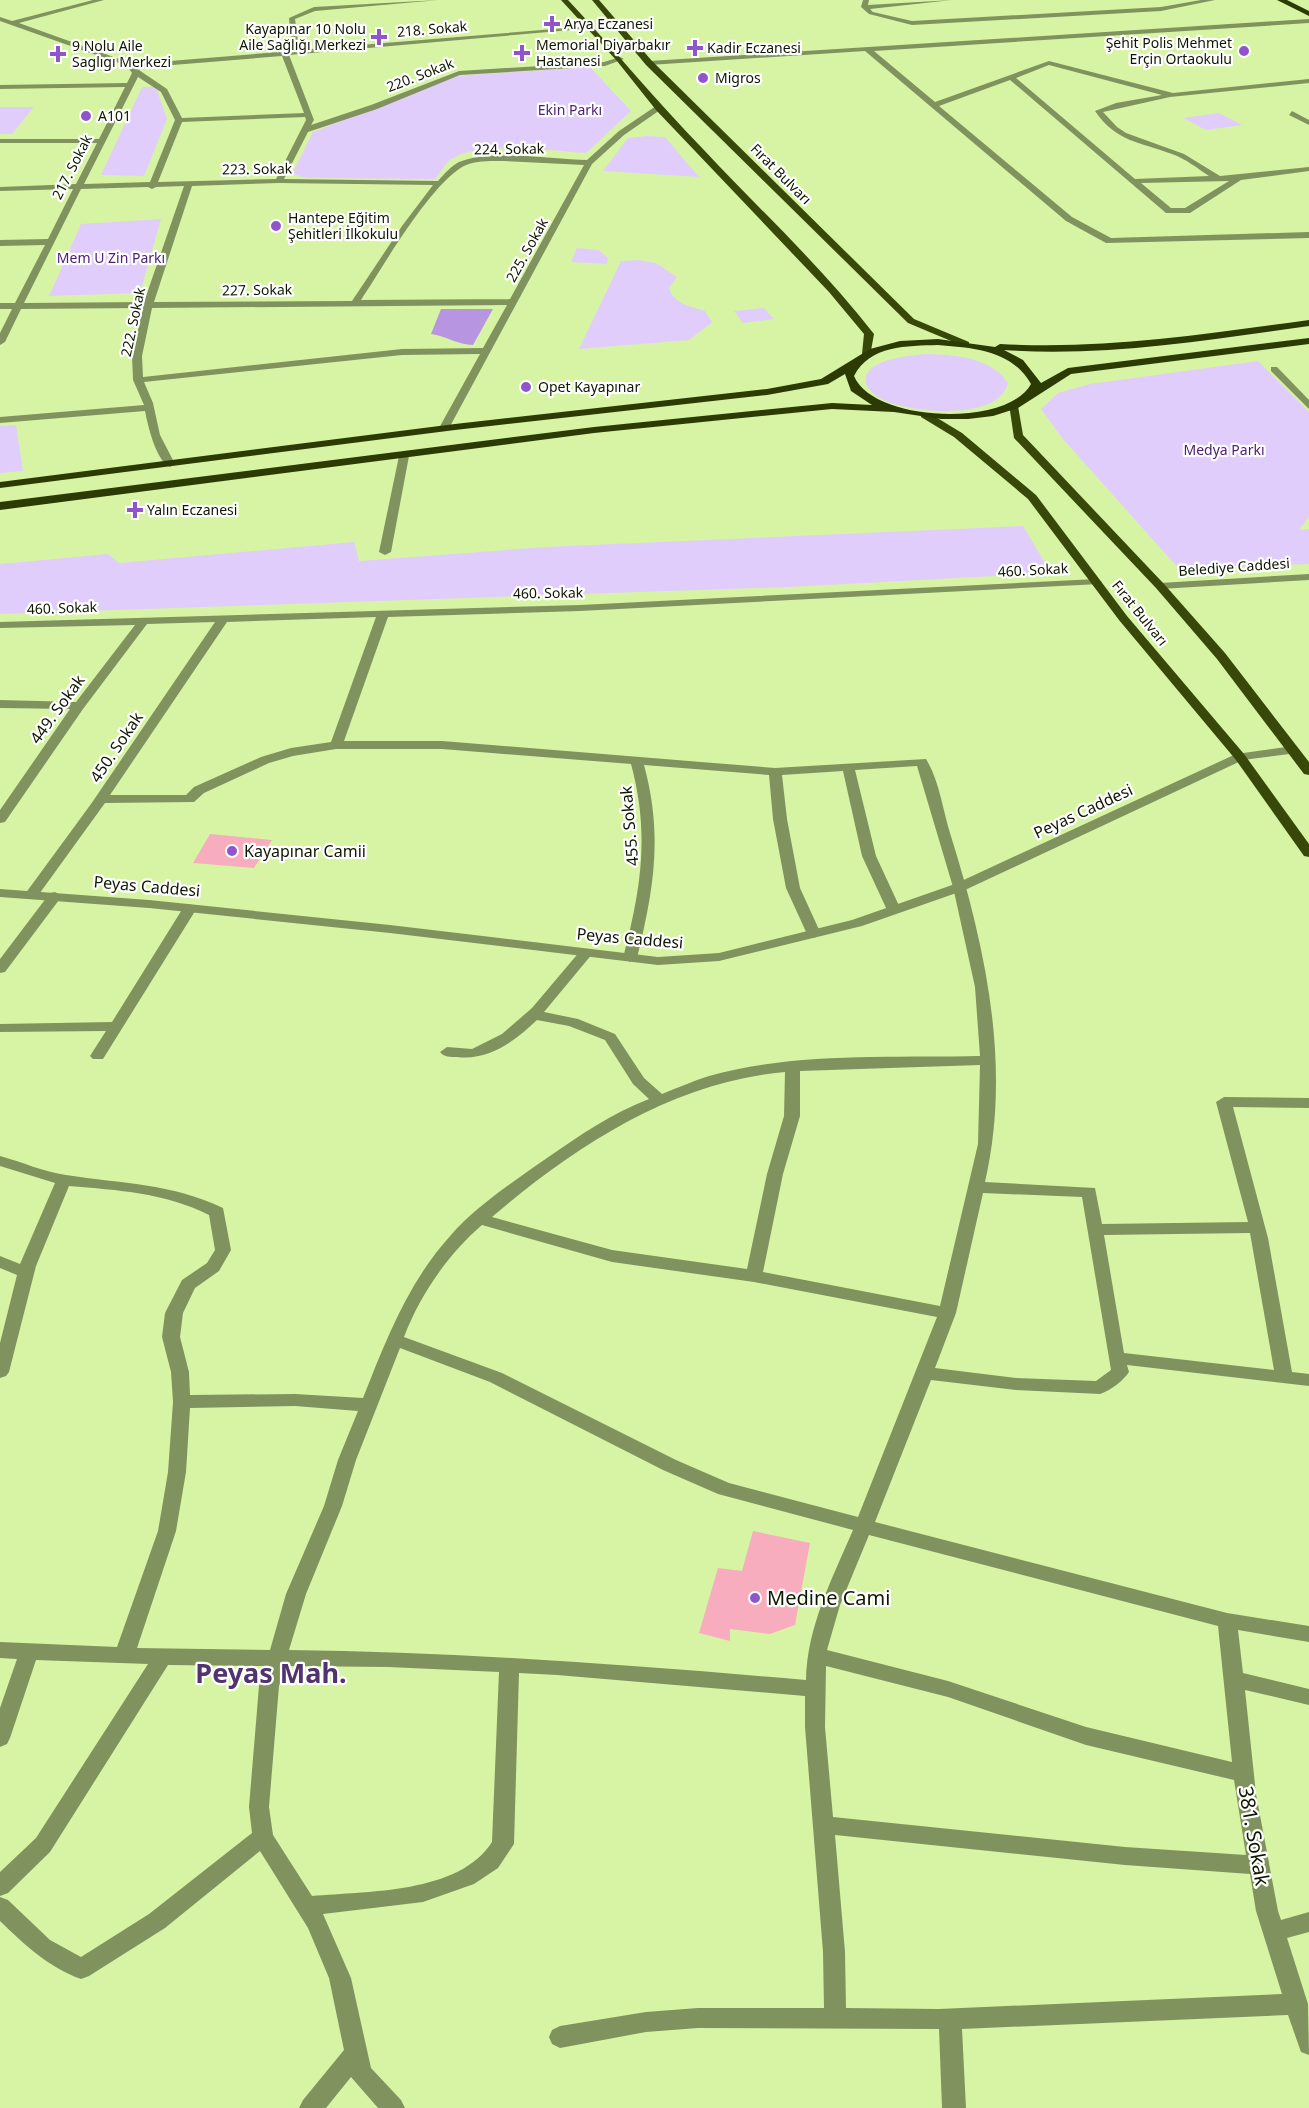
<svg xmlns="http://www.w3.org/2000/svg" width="1309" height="2108" font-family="'Noto Sans',sans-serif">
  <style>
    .green { fill: #e1cdfc }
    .forest { fill: #b895e0 }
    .building { fill: #f7adbd }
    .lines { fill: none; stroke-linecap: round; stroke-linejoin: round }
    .minor { fill: #80935e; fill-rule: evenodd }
    .tertiary { fill: #80935e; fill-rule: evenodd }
    .primary { fill: #374808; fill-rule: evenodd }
    .trunk { fill: #2c3a04; fill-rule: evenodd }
    .poi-dot { fill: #9054cb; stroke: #fff; stroke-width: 2 }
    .labels { text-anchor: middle; stroke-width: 4.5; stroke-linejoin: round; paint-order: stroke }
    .far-poi-label { font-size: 14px; fill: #0e1700; stroke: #fff; text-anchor: start }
    .far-street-label { font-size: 14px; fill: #0e1700; stroke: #fff }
    .far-park-label { font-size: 14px; fill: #4e2077; stroke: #fff }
    .street-label { font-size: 16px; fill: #0e1700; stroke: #fff }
    .poi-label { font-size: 16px; fill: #0e1700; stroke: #fff; text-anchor: start }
    .near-poi-label { font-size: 20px; fill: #0e1700; stroke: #fff; text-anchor: start }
    .near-street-label { font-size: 20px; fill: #0e1700; stroke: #fff }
    .near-district-label { font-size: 27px; font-weight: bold; fill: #51346f; stroke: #fff }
  </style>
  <rect width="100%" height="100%" fill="#d7f4a5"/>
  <!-- green -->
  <path class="green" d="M590 67 631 111 586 153C553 151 481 141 453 158 446 162 440 173 435 179L307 178 292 174 313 132 453 76Z
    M142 87H156L167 119 144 176 101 175Z
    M0 107H34L12 134H0Z
    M1219 113 1242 125 1206 130 1183 118Z
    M647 136 665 137 699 177 603 171 628 138Z
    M161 219 140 293 49 296 81 224Z
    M577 248 599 250 608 258 607 264 571 262Z
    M639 260 656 263 677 277 669 288C674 304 690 306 705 311L712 322 689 340 579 349 621 261Z
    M764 308 774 319 743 323 734 311Z
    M927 354C955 355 991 357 1008 383 999 421 914 413 886 401 878 398 868 391 866 383 861 359 913 355 927 354Z
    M1258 361 1309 412V517L1299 530 1309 529V564L1179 569 1063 439 1041 409 1058 393 1090 384Z
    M16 425 23 471 0 473V426Z
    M1023 526 1051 573 789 587 0 614V564L108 554 119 563 354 542 359 561 546 547Z"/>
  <!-- forest -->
  <path class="forest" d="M441 309H493L473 345C458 345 446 336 431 334Z"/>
  <!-- building -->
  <path class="building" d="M210 834 272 840 254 868 193 863Z
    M753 1531 810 1543 795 1625 770 1634 730 1629V1641L699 1633 718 1568 742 1571Z"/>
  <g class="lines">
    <!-- minor -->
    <path class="minor" d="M93 0H104L19 23 133 64 292 51 289 18 314 7 439 0 315 11 295 19 299 50 591 26 594 28 289 55 314 120 311 125 371 105 459 71 604 62 620 57 624 59 605 66 460 75 377 109 308 132 284 179 438 181C444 174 451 166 459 162 488 149 554 159 587 160L619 131 656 106 663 108 624 135 592 164 448 430 439 428 480 354 402 355 144 382 153 403 160 435 175 464 170 467C156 461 148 426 145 411L0 423V417L144 405 133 380 132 356 143 308 21 309 5 342 0 345V333L12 309H0V303H15L45 245 0 246V240L48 239 73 189 0 191V187L76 184 97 143H0V139H99L125 87 0 89V85L127 83 132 73 127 66 0 21V17L12 21ZM282 56 304 113 182 118 167 89 136 68ZM138 77 161 92 175 120 150 182 84 184ZM305 117 306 120 276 179 158 182 182 122ZM504 161 584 165 510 299 361 300C384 265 428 188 462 167 474 160 491 161 504 161ZM279 183 433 185 402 226 352 301 154 302 192 186ZM184 186 144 302 24 303 81 189 148 187 152 189 156 187ZM507 305 483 348 402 349 143 377 142 356 152 308Z
      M863 0H869L868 5 952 0 870 9 873 12 912 21 1161 7 1201 0H1215L1161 11 912 25 869 14 861 7Z
      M1309 19V23L874 51 935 102 1049 61 1173 93 1309 79V83L1170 97 1103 112 1117 127 1126 133 1184 154 1220 176 1309 167V171L1241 180 1190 213H1166L1010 80 939 106 1072 217 1111 238 1309 232V238L1106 243 1066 221 865 51 649 65 645 63 649 61ZM1049 65 1162 95 1116 103 1095 111C1116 142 1140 142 1172 154 1186 159 1197 168 1209 176L1135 179 1016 78ZM1229 181 1185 208H1171L1141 183Z
      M1292 111 1309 120V125L1289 115Z
      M1271 367H1277L1309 400V409L1271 371Z
      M404 453 409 456 391 552 385 555 379 552 399 456Z
      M1096 579 1102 582 1100 584 580 611 388 617 344 741H442L775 768 926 759C939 780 943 810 950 833 985 945 1012 1065 985 1182L1095 1188 1102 1224 1248 1222 1216 1102 1224 1097 1309 1098V1108L1233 1107 1268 1238 1292 1372 1309 1374V1386L1127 1365 1129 1372C1123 1381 1110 1391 1100 1394L1016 1390 931 1380 875 1522 1227 1613 1309 1626V1642L1238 1630 1243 1673 1309 1689V1705L1245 1690 1256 1794 1278 1911 1281 1920 1309 1912V1932L1287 1938 1308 2004 1309 2055 1301 2052 1288 2015 962 2029 966 2108H942L939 2029 698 2028 646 2032 560 2048 552 2044 549 2037 552 2030 560 2026 646 2012 698 2008H824L823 1952 805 1727V1696L557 1675 519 1673 514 1844 498 1868 474 1884 423 1902 323 1914 351 1978 371 2068 401 2100 405 2108H378L351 2077 326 2108H299L303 2100 344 2050 329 1978 308 1928 260 1851 165 1928 89 1976 81 1979C48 1967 25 1945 0 1921V1897L8 1900 50 1940 81 1957 149 1914 252 1833 249 1807 259 1686 265 1666 168 1665 50 1852 8 1893 0 1896V1872L36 1838 148 1664 36 1660 10 1738 7 1744 0 1747V1708L17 1659 0 1658V1642L117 1647 158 1531 168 1472 173 1402 171 1372 162 1337 165 1313 182 1280 207 1263 215 1250 209 1215C165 1193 118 1190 69 1186L36 1266 9 1372 6 1376 0 1378V1343L17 1275 0 1268V1256L20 1264 55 1183 0 1166V1156C22 1162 44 1172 66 1175 123 1184 170 1183 223 1208L231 1250 219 1271 195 1288 183 1313 180 1337 189 1372 190 1395 295 1394 363 1398C386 1340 408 1282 451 1235 474 1208 517 1179 547 1158 579 1136 612 1113 649 1099L633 1084 605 1040 569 1026 537 1020C515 1041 489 1061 457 1057 450 1057 444 1057 440 1052L447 1047 472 1049 502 1034 532 1008 581 950 586 949 593 953 544 1012 578 1019 615 1034 644 1078 662 1094C677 1088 693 1081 709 1076 792 1052 894 1058 980 1056L975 987 953 887 917 766 855 770 876 856 901 910 894 914 887 910 862 856 843 771 782 775 787 819 800 888 821 934 814 938 807 934 786 888 773 819 769 775 644 765C663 835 654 889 637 958L630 962 623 958C641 889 650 834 631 764L442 749H336L293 756 269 763 204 793 194 802 105 803 37 897H27L25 894 91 804 215 622 147 624 83 709 5 822 0 823V810L70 709 0 708V700L76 702 135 625 0 628V622L580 605ZM376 617 331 742 291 748 261 757 194 787 186 795H110L227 622ZM980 1065 978 1144 940 1306 763 1272 783 1174 800 1116V1071ZM785 1072 784 1116 767 1174 747 1269 612 1250 492 1217C575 1146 673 1082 785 1072ZM983 1193 1082 1197 1111 1370 1096 1381 1016 1378 935 1368 956 1313ZM482 1225 612 1262 754 1282 937 1317 858 1517 729 1483 676 1460 502 1373 404 1337C420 1295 448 1254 482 1225ZM1250 1233 1274 1370 1124 1353 1104 1235ZM400 1348 490 1382 663 1470 718 1494 853 1530C832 1579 807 1627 806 1680 633 1665 462 1652 289 1650L306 1594 342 1506 356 1460ZM295 1406 358 1411 338 1460 324 1506 286 1594 270 1650 137 1648 176 1531 186 1472 190 1408ZM869 1535 1218 1626 1232 1762 1086 1727 948 1681 827 1650 840 1605ZM285 1666 388 1667 499 1672 492 1842C459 1894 367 1891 312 1896L273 1835 269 1807 279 1686ZM826 1666 948 1697 1086 1745 1234 1780 1246 1855 1125 1847 833 1817 825 1727ZM835 1835 1125 1865 1250 1874 1256 1911 1282 1994 939 2009 846 2008 845 1952Z
      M55 892 62 896 5 972 0 973V959L50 893Z
      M190 904 197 908 103 1059H93L90 1056 106 1031 0 1032V1024L112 1022 183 908Z"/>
    <!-- tertiary -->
    <path class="tertiary" d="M1309 574V580L1160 589 1154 586 1160 583Z
      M1293 746 1297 747V753L1243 760 965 890 862 926 719 961 658 965 390 933 149 908 0 897V889L149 900 390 925 658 957 719 953 852 920 955 884 1236 754Z"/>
    <!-- primary -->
    <path class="primary" d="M561 0H568C614 49 656 101 703 149 760 210 823 268 874 334L870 356 862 354 864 334 829 292 656 110 617 61Z
      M592 0H599L652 61 914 319 969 342V346H963L908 323 646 65Z
      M1009 404 1018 406 1023 435 1164 584 1225 653 1309 762V775L1304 774 1217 659 1156 588 1014 438Z
      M921 413H929L962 433 1036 495 1127 616 1244 754 1309 844V857L1304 856 1236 760 1119 620 1028 499 954 437 921 417Z"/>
    <!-- trunk -->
    <path class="trunk" d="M1277 0H1287L1309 11V16Z
      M1309 320V326C1208 340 1107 357 1004 350L1023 360 1041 383 1068 368 1309 338V344L1071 374 1018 408 993 416 968 419H941L894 412 832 409 594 433 0 510V502L594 427 832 403 872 405 851 391 845 374 828 384 767 395 455 430 0 488V482L455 424 767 389 821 379 870 349 900 341 938 339 995 347 1000 344C1104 350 1206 334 1309 320ZM938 345C973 348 1012 350 1031 384 1007 428 873 422 854 376 870 345 907 346 938 345Z"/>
  </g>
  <!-- markers -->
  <g class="poi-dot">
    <path d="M549 15h6v6h6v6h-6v6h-6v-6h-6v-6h6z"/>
    <path d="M376 28h6v6h6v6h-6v6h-6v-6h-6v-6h6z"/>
    <path d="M692 39h6v6h6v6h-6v6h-6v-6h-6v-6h6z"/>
    <circle cx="1244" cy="51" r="6"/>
    <path d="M519 44h6v6h6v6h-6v6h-6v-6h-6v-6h6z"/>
    <path d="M55 45h6v6h6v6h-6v6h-6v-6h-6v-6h6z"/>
    <circle cx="703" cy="78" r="6"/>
    <circle cx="86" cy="116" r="6"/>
    <circle cx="276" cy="226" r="6"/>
    <circle cx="526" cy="387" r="6"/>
    <path d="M132 501h6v6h6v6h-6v6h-6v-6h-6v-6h6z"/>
    <circle cx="232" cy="851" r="6"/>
    <circle cx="755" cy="1598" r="6"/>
  </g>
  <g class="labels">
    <!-- far-poi labels -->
    <g class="far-poi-label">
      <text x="564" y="29">Arya Eczanesi</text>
      <text x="366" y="34" text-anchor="end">Kayapınar 10 Nolu<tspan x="366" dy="16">Aile Sağlığı Merkezi</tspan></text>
      <text x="1232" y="48" text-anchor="end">Şehit Polis Mehmet<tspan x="1232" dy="16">Erçin Ortaokulu</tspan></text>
      <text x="536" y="50">Memorial Diyarbakır<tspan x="536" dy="16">Hastanesi</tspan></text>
      <text x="72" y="51">9 Nolu Aile<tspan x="72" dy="16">Saglıgı Merkezi</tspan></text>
      <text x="707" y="53">Kadir Eczanesi</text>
      <text x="715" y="83">Migros</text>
      <text x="98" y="121">A101</text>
      <text x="288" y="223">Hantepe Eğitim<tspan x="288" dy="16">Şehitleri İlkokulu</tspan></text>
      <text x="538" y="392">Opet Kayapınar</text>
      <text x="147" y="515">Yalın Eczanesi</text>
    </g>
    <!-- far-street labels -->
    <g class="far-street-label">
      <text transform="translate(432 29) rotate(-5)" y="5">218. Sokak</text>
      <text transform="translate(420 75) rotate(-21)" y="5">220. Sokak</text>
      <text transform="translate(509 149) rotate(-1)" y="5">224. Sokak</text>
      <text transform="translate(72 167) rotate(-63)" y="5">217. Sokak</text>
      <text transform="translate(257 169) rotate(-1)" y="5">223. Sokak</text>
      <text transform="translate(781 174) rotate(45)" y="5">Fırat Bulvarı</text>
      <text transform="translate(527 250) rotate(-61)" y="5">225. Sokak</text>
      <text transform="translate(257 290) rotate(-1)" y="5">227. Sokak</text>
      <text transform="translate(133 322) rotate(-78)" y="5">222. Sokak</text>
      <text transform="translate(1234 567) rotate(-4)" y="5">Belediye Caddesi</text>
      <text transform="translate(1033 570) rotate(-3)" y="5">460. Sokak</text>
      <text transform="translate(548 593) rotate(-1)" y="5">460. Sokak</text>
      <text transform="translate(62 608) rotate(-2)" y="5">460. Sokak</text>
      <text transform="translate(1140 613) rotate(51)" y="5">Fırat Bulvarı</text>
    </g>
    <!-- far-park labels -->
    <g class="far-park-label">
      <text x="570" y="115">Ekin Parkı</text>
      <text x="111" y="263">Mem U Zin Parkı</text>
      <text x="1224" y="455">Medya Parkı</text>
    </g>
    <!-- street labels -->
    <g class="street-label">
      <text transform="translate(57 709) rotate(-54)" y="6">449. Sokak</text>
      <text transform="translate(116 747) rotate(-56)" y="6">450. Sokak</text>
      <text transform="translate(1083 811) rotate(-25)" y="6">Peyas Caddesi</text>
      <text transform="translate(629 826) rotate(-95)" y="6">455. Sokak</text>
      <text transform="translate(147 886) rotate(5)" y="6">Peyas Caddesi</text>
      <text transform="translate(630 938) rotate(5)" y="6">Peyas Caddesi</text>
    </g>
    <!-- poi labels -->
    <g class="poi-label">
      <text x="244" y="857">Kayapınar Camii</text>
    </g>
    <!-- near-poi labels -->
    <g class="near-poi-label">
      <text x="767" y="1605">Medine Cami</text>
    </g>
    <!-- near-street labels -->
    <g class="near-street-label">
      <text transform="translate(1254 1836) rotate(80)" y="7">381. Sokak</text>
    </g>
    <!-- near-district labels -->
    <g class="near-district-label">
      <text x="271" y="1683">Peyas Mah.</text>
    </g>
  </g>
</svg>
